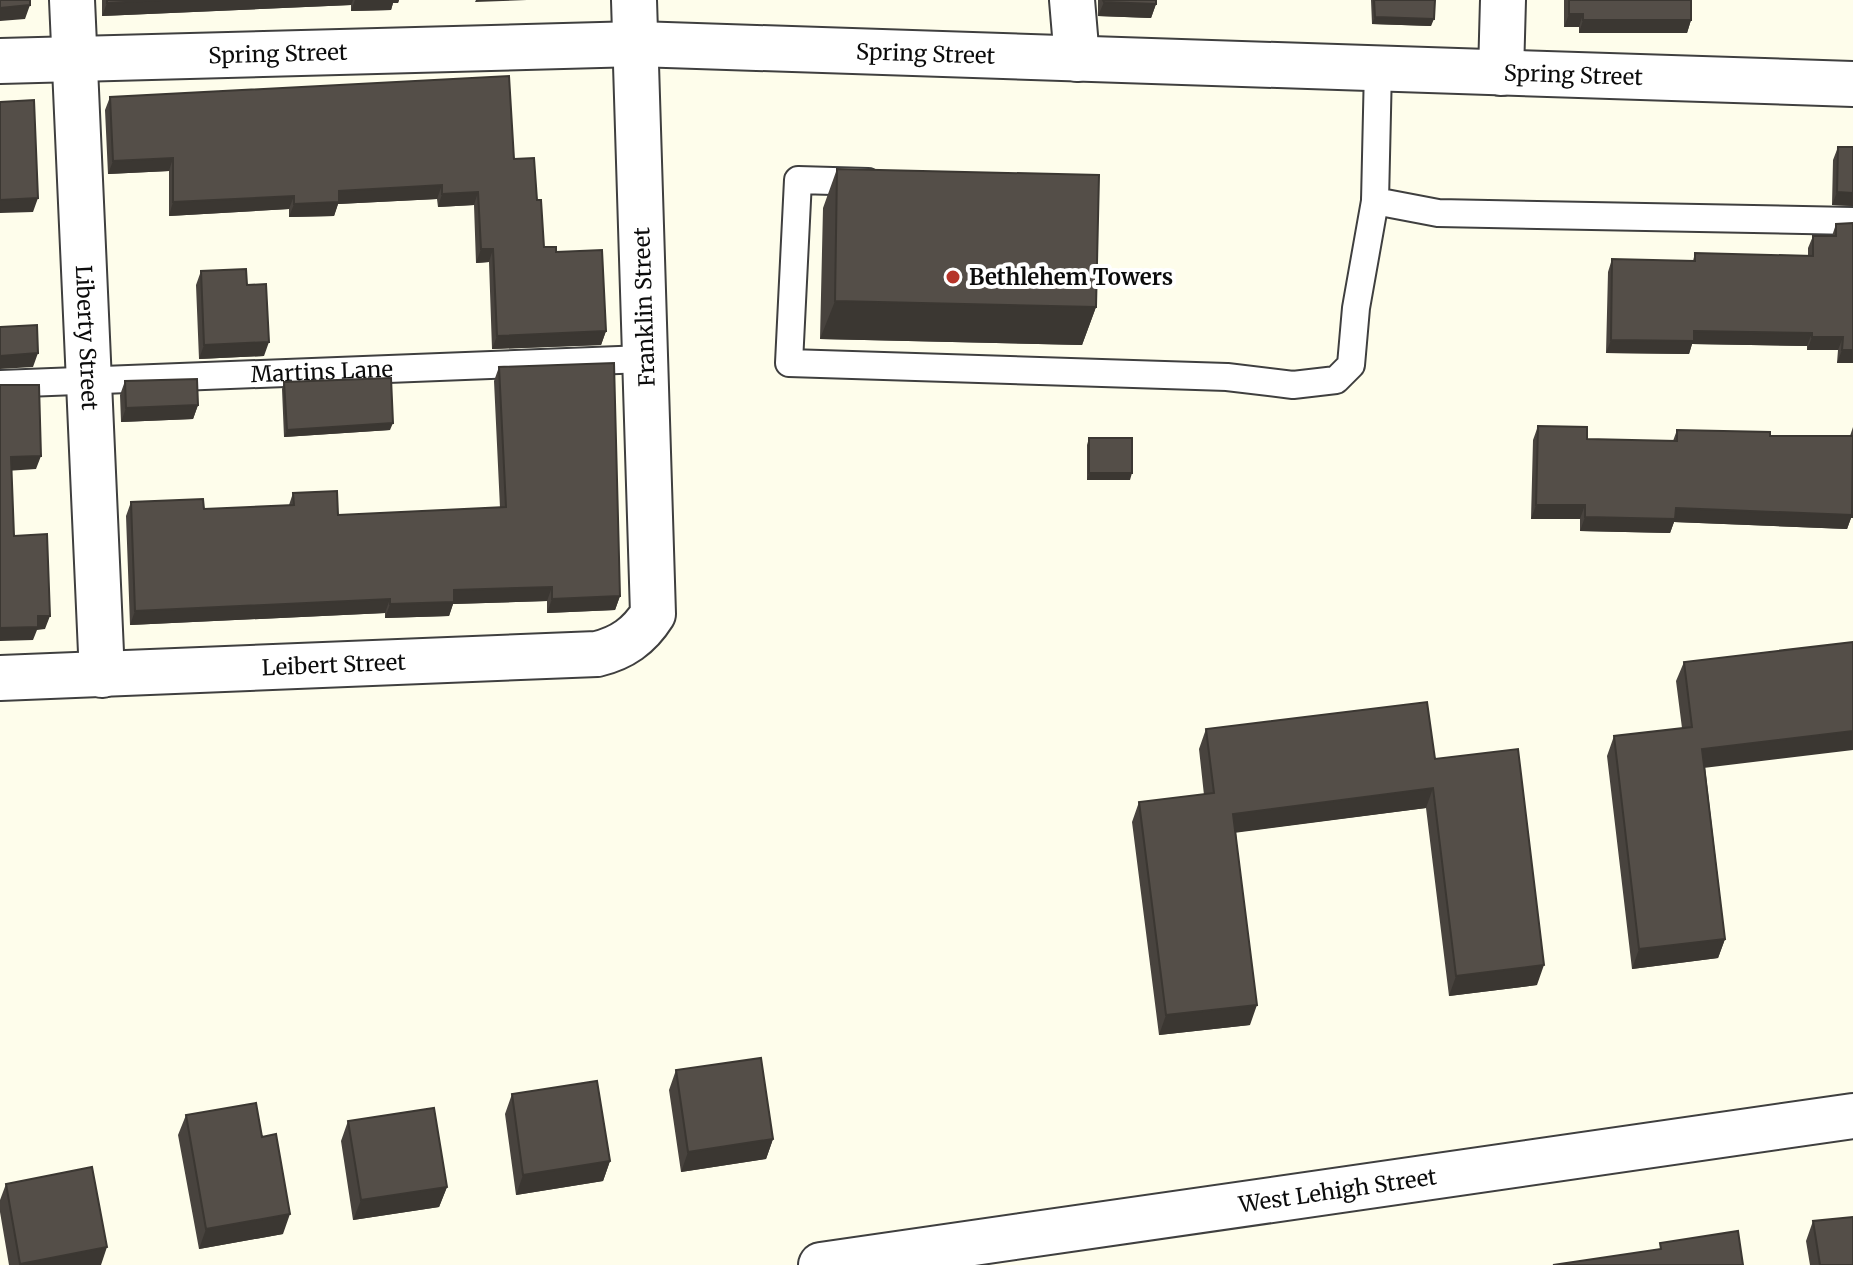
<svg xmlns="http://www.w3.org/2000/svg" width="1853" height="1265" font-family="Merriweather,serif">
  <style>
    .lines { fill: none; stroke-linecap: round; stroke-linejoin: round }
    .lane-casing { stroke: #3f3f3f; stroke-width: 30 }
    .street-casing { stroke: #3f3f3f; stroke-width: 48 }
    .lane { stroke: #fff; stroke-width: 26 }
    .street { stroke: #fff; stroke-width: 44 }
    .wall { fill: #48433e }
    .shaded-wall { fill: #3b3732 }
    .building { fill: #544e48; stroke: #3b3732; stroke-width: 2 }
    .poi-dot { fill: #b63429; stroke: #fff; stroke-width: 3 }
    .labels { text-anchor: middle; stroke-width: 8; stroke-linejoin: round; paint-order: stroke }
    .street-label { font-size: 22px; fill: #0c0c0c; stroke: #fff }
    .poi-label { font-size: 22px; font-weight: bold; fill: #0c0c0c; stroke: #fff; text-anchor: start }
  </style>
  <rect width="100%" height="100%" fill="#fefdeb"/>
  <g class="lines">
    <!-- lane casing -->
    <g class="lane-casing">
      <g id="lane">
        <path d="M1378 68 1375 201 1438 213 1853 221"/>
        <path d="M868 182 798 180 789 363 1227 377 1293 385 1336 380 1351 365 1356 308 1375 201"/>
        <path id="s1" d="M0 384 645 359"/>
      </g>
    </g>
    <!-- street casing -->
    <g class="street-casing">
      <g id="street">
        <path id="s2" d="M72 0 102 675"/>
        <path d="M1072 0 1077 59"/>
        <path id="s3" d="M0 61 637 44 1853 84"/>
        <path d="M1501 73 1503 0"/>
        <path id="s4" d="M0 678 597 654C622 648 639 636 653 614L634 0"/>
        <path id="s5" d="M821 1265 1853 1116"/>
      </g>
    </g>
    <!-- lane -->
    <use href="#lane" class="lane"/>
    <!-- street -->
    <use href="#street" class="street"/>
  </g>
  <!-- wall -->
  <path class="wall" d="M102 0H399L398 3H393L391 10 351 11V5L102 16Z
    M1098 0H1156V4L1151 18 1098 16Z
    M1371 0H1435L1431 26 1372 24Z
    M1564 0H1691V20L1687 33H1579V27H1564Z
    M110 97 514 159 537 200 544 247 556 252 606 331 601 345 492 349 489 262 476 263 474 205 438 207 437 199 338 204 334 216 289 217V209L169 216V171L108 174 105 110Z
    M1838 147 1853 206 1832 205 1833 160Z
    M837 169 1096 307 1082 345 820 339 823 208Z
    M1836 224 1853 363H1837L1838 350H1807V346L1692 344 1689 354 1606 353 1608 272 1612 259 1693 261 1695 253 1808 256V248L1813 236H1832Z
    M201 271 247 285 264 356 199 359 196 285Z
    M499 367 620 596 615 610 547 613V601L453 604 449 616 385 618V613L130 625 126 516 131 502 204 509 289 505 293 493 338 515 500 508 494 381Z
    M125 381 198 405 193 419 121 422 120 395Z
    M284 382 390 430 284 437 282 389Z
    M1538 426 1587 439 1673 441 1677 430 1770 436H1850L1853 427V518H1851L1847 529 1674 522 1670 533 1580 531V519H1531L1533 440Z
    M1089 438 1130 480H1087V445Z
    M1684 662 1705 767 1725 939 1718 958 1632 969 1607 756 1614 736 1682 728 1676 681Z
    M1206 729 1435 759 1537 985 1449 996 1426 808 1236 832 1250 1025 1159 1035 1132 822 1139 802 1204 795 1199 749Z
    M676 1070 773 1139 766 1159 681 1172 669 1090Z
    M512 1094 610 1161 603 1181 516 1195 505 1114Z
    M186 1115 262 1137 283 1234 199 1249 178 1135Z
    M348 1121 447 1187 439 1207 353 1220 341 1141Z
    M6 1184 101 1265H9L0 1212V1200Z
    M1813 1221 1853 1265H1810L1806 1241Z"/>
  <!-- shaded-wall -->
  <path class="shaded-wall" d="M162 0H353L351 5 102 16 107 3Z
    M355 0H399L398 3H393L391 10 351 11Z
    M476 0H527L475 2Z
    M1104 2 1156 4 1151 18 1098 16Z
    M30 5 25 19 0 21V8Z
    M1569 14H1583L1579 27H1564Z
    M1375 17 1434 19 1431 26 1372 24Z
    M1583 20H1691L1687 33H1579Z
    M173 158 169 171 108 174 113 161Z
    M442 185 437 199 338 204 334 216 289 217 294 204 339 191Z
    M478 192 474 205 438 207 442 194Z
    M1837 192 1853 193V206L1832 205Z
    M294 196 289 209 169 216 173 202Z
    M38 198 33 212 0 213V200Z
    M481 249H493L489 262 476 263Z
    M835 301 1096 307 1082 345 820 339Z
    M606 331 601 345 492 349 497 336Z
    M1694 331 1812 333 1807 346 1692 344 1689 354 1606 353 1611 340Z
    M1812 337H1843L1838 350H1807Z
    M269 342 264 356 199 359 204 345Z
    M1842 350H1853V363H1837Z
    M38 353 33 367 0 369V356Z
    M198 405 193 419 121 422 126 408Z
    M393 423 390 430 284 437 287 430Z
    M41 456 36 469 6 471 11 457Z
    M1089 473H1132L1130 480H1087Z
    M1853 504V518H1851L1847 529 1674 522 1670 533 1580 531 1585 517 1676 508Z
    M1536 505H1585L1580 519H1531Z
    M552 587 547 601 453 604 449 616 385 618 390 604 454 590Z
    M620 596 615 610 547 613 552 599Z
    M390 599 385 613 130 625 135 611Z
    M38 616H50L45 629 37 630 33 640 0 641V628Z
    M1853 731V750L1695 769 1702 749Z
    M1433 788 1426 808 1226 834 1233 814Z
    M1725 939 1718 958 1632 969 1639 949Z
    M1544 965 1537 985 1449 996 1456 976Z
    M1257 1005 1250 1025 1159 1035 1166 1015Z
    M773 1139 766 1159 681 1172 688 1152Z
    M610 1161 603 1181 516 1195 523 1175Z
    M447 1187 439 1207 353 1220 361 1200Z
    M290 1214 283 1234 199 1249 206 1229Z
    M107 1247 101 1265H20V1264Z"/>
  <!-- building -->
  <path class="building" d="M0 0H30V5L0 8Z
    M107 0H162L107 3Z
    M1103 0H1156V4L1104 2Z
    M1374 0H1435L1434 19 1375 17Z
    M1569 0H1691V20H1583V14H1569Z
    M509 76 514 159 534 158 537 200H541L544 247H556V252L602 250 606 331 497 336 493 249H481L478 192 442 194V185L339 191V202L294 204V196L173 202V158L113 161 110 97Z
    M34 100 38 198 0 200V102Z
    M1838 147H1853V193L1837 192Z
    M837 169 1099 175 1096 307 835 301Z
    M1853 223V350H1842L1843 337H1812V333L1694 331V341L1611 340 1612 259 1695 261V253L1813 256V236H1836V224Z
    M246 269 247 285 266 284 269 342 204 345 201 271Z
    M37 325 38 353 0 356V327Z
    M614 363 620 596 552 599V587L454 590V602L390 604V599L135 611 131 502 203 499 204 509 294 505 293 493 337 491 338 515 506 507 499 367Z
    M391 378 393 423 287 430 284 382Z
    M197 379 198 405 126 408 125 381Z
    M0 385H39L41 456 11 457 14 536 47 534 50 616H38V627L0 628Z
    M1538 426 1587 427V439L1677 441V430L1770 432V436H1853L1852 515 1676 508 1675 519 1585 517V505H1536Z
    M1089 438H1132V473H1089Z
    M1853 642V731L1702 749 1725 939 1639 949 1614 736 1692 727 1684 662Z
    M1427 702 1435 759 1518 749 1544 965 1456 976 1433 788 1233 814 1257 1005 1166 1015 1139 802 1214 793 1206 729Z
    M761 1058 773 1139 688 1152 676 1070Z
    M597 1081 610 1161 523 1175 512 1094Z
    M256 1103 262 1137 276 1134 290 1214 206 1229 186 1115Z
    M434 1108 447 1187 361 1200 348 1121Z
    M92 1167 107 1247 20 1264 6 1184Z
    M1853 1217V1265H1820L1813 1221Z
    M1738 1231 1743 1265H1553L1661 1249 1660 1243Z"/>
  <!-- markers -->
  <circle class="poi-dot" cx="953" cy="277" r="8"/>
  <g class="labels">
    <!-- street labels -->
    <g class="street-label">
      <text dy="8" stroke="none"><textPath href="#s3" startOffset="278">Spring Street</textPath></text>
      <text dy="8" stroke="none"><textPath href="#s3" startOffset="926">Spring Street</textPath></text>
      <text dy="8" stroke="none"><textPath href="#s3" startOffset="1574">Spring Street</textPath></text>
      <text transform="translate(644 307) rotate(-92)" y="8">Franklin Street</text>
      <text dy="8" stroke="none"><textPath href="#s2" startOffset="338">Liberty Street</textPath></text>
      <text dy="8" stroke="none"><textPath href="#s1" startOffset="322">Martins Lane</textPath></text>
      <text dy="8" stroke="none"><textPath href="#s4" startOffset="334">Leibert Street</textPath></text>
      <text dy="8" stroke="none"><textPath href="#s5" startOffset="522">West Lehigh Street</textPath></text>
    </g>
    <!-- poi labels -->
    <g class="poi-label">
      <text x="969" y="285">Bethlehem Towers</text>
    </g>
  </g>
</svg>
